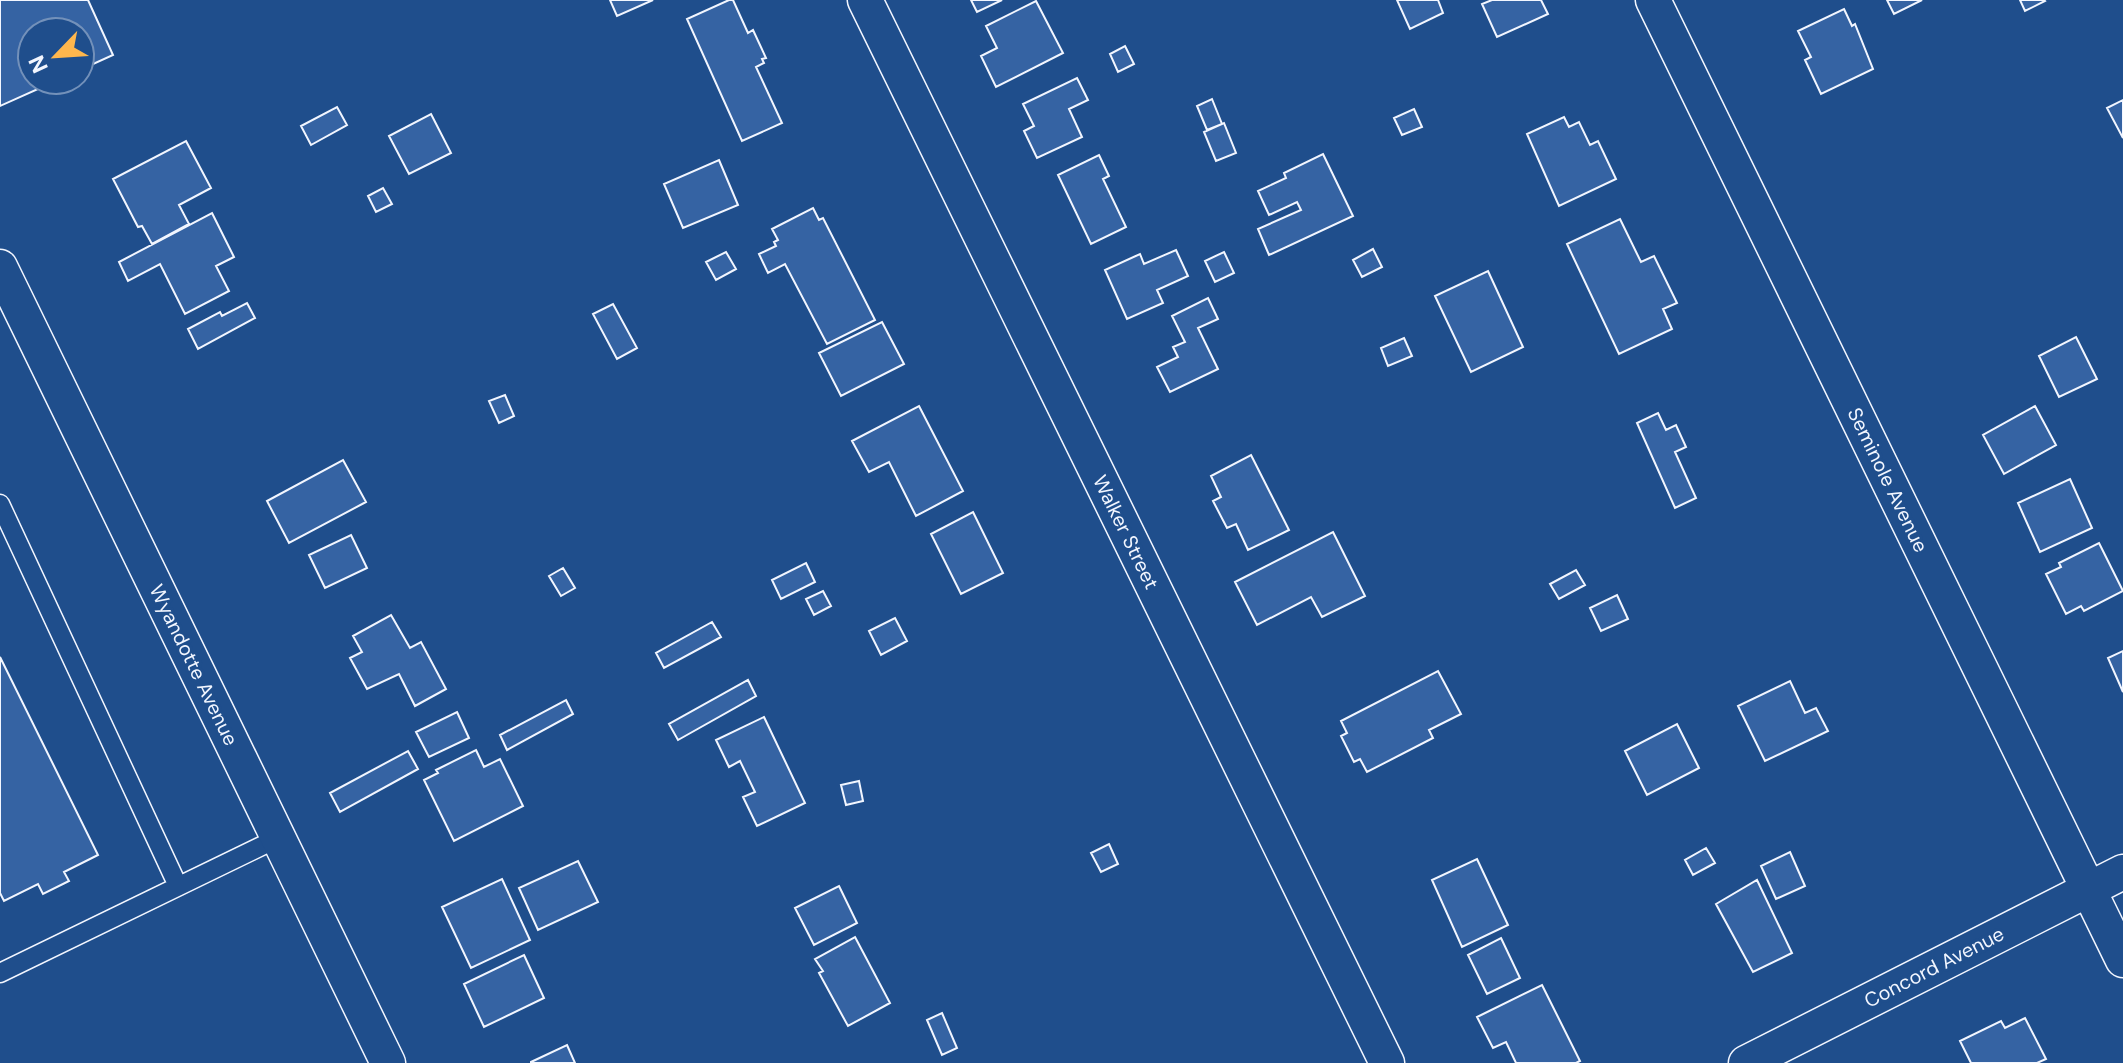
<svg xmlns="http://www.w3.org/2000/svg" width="2123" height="1063" font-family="'DM Sans',sans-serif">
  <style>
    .building { fill: #3563a3; stroke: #f2f6ff; stroke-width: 2 }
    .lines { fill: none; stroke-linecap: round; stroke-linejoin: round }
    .service-casing { stroke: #f2f6ff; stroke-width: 21 }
    .minor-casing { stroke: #f2f6ff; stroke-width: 37 }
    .service { stroke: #1f4e8c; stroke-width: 18 }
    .minor { stroke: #1f4e8c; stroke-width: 34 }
    .labels { text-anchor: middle; stroke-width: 6; stroke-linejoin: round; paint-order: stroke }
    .street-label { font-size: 20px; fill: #f2f6ff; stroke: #1f4e8c }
  </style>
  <rect width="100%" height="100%" fill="#1f4e8c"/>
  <!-- building -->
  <path class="building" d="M0 0H88L113 55 80 70V32H32V80H58L0 106Z
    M610 0H653L617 16Z
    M729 0H733L748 33 753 30 766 58 762 59 764 63 756 67 782 123 742 141 687 19Z
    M971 0H1002L977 12Z
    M1397 0H1438L1443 13 1410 29Z
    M1492 0H1541L1548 14 1497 37 1482 4Z
    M1887 0H1922L1894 14Z
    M2020 0H2044L2045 1 2025 11Z
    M1036 1 1063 53 996 87 981 56 997 48 986 26Z
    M1844 9 1852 26 1855 24 1873 69 1821 94 1805 60 1811 57 1798 31Z
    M1125 46 1134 64 1118 72 1110 54Z
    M1077 78 1088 100 1069 109 1082 137 1037 158 1024 131 1034 126 1023 104Z
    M1212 99 1222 124 1207 130 1197 106Z
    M2123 100V138L2107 108Z
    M337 107 347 125 311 145 301 126Z
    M1414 109 1422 127 1402 135 1394 118Z
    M431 114 451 153 409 174 389 136Z
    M1564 117 1569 127 1579 122 1590 145 1598 141 1616 179 1559 206 1527 134Z
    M1224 123 1236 153 1216 161 1204 132Z
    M186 141 211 188 179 205 189 224 152 244 142 226 138 227 113 179Z
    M1323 154 1353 216 1269 255 1258 229 1301 210 1297 202 1269 215 1258 191 1286 178 1284 173Z
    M1099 155 1109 176 1103 179 1126 227 1091 244 1058 175Z
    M719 160 738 205 683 228 664 184Z
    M383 188 392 204 376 212 368 196Z
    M813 208 819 220 823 218 875 320 827 344 785 264 768 273 759 254 776 246 774 242 778 240 772 229Z
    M212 213 234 257 216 266 229 291 185 314 160 264 128 281 119 262Z
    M1620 219 1641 262 1654 256 1677 303 1663 309 1672 329 1619 354 1567 244Z
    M1373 249 1382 267 1362 277 1353 260Z
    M1176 250 1188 276 1157 290 1163 303 1127 319 1105 270 1140 254 1144 264Z
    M726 252 736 269 716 280 706 262Z
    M1224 252 1234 273 1215 282 1205 261Z
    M1488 271 1523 347 1471 372 1435 296Z
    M1208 298 1218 319 1198 328 1218 369 1170 392 1157 367 1178 357 1173 347 1185 342 1172 316Z
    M247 303 255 318 198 349 188 329 220 312 222 316Z
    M613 304 637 348 617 359 593 314Z
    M882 322 904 364 841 396 819 353Z
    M2076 337 2097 379 2059 397 2039 356Z
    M1404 338 1412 356 1388 366 1381 348Z
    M505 395 514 416 499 423 489 401Z
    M919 406 963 491 916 516 889 462 869 472 852 441Z
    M2035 406 2056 445 2004 474 1983 435Z
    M1658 413 1666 430 1676 425 1686 447 1675 452 1696 498 1675 508 1637 423Z
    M1251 455 1289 530 1248 550 1236 524 1227 528 1213 501 1221 497 1211 476Z
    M343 460 366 502 289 543 267 501Z
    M2070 479 2092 528 2040 552 2018 503Z
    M973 512 1003 573 961 594 931 534Z
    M1333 532 1365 596 1322 617 1311 597 1257 625 1235 582Z
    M351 535 367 568 325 588 309 555Z
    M2099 543 2123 591 2084 611 2081 606 2066 614 2046 574 2061 567 2059 563Z
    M806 563 815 582 781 599 772 580Z
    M563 568 575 588 561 596 549 576Z
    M1576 570 1585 585 1559 599 1550 584Z
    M823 591 831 606 814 615 806 599Z
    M1617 595 1628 619 1601 631 1590 608Z
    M391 615 410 648 421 642 446 689 415 706 399 674 367 689 350 658 362 652 353 636Z
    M895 618 907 641 881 655 869 631Z
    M712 622 721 637 664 668 656 653Z
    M2123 651V692L2108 658Z
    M0 657 98 855 64 872 69 881 43 894 38 884 4 901 0 893Z
    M1438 671 1461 714 1429 730 1433 738 1367 772 1360 759 1354 762 1341 736 1347 733 1341 721Z
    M748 680 756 696 678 740 669 724Z
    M1790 681 1805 713 1816 708 1828 731 1765 761 1738 706Z
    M566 700 573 714 507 750 500 735Z
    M457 712 469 738 429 757 416 732Z
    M764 717 805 803 757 826 743 797 755 792 740 761 729 767 716 740Z
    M1677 724 1699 768 1647 795 1625 751Z
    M476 750 484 767 500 759 523 806 454 841 424 780 438 773 436 770Z
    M408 751 418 769 340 812 330 793Z
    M859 781 863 801 846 805 841 785Z
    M1109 844 1118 864 1101 872 1091 853Z
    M1706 848 1715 863 1693 875 1685 860Z
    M1790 852 1805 886 1776 899 1761 866Z
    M1477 859 1508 925 1462 947 1432 880Z
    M578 861 598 902 538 930 519 888Z
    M502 879 530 940 471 968 442 907Z
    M1757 880 1792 953 1753 972 1716 904Z
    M839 886 857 923 814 945 795 908Z
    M855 937 890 1003 848 1026 819 973 823 971 815 959Z
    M1501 938 1520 978 1487 994 1468 955Z
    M524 955 544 998 484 1027 464 984Z
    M1542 985 1580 1061 1576 1063H1516L1506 1042 1493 1048 1477 1017Z
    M942 1013 957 1048 942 1055 927 1020Z
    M2025 1018 2046 1059 2037 1063H1971L1960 1041 2001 1021 2005 1028Z
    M567 1045 575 1063H531V1062Z"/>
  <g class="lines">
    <!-- service casing -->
    <g class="service-casing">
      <path id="service" d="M0 504 178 886
        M0 973 278 838"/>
    </g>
    <!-- minor casing -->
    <g class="minor-casing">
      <path id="minor" d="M865 0 1387 1063
        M1653 0 2123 960
        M0 267 388 1063
        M1746 1063 2123 872"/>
    </g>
    <!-- service -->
    <use href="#service" class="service"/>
    <!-- minor -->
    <use href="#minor" class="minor"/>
  </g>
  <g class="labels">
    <!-- street labels -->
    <g class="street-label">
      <text transform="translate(1888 480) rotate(64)" y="7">Seminole Avenue</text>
      <text transform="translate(1126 532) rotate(64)" y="7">Walker Street</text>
      <text transform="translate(194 665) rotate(64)" y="7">Wyandotte Avenue</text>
      <text transform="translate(1934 967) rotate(-27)" y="7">Concord Avenue</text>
    </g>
  </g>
  <!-- north arrow -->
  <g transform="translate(56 56) rotate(245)"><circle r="38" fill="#1f4e8c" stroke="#7391ba" stroke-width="2"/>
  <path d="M0-6L14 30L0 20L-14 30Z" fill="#ffb74d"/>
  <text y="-12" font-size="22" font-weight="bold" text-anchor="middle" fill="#f2f6ff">N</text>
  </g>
</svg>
